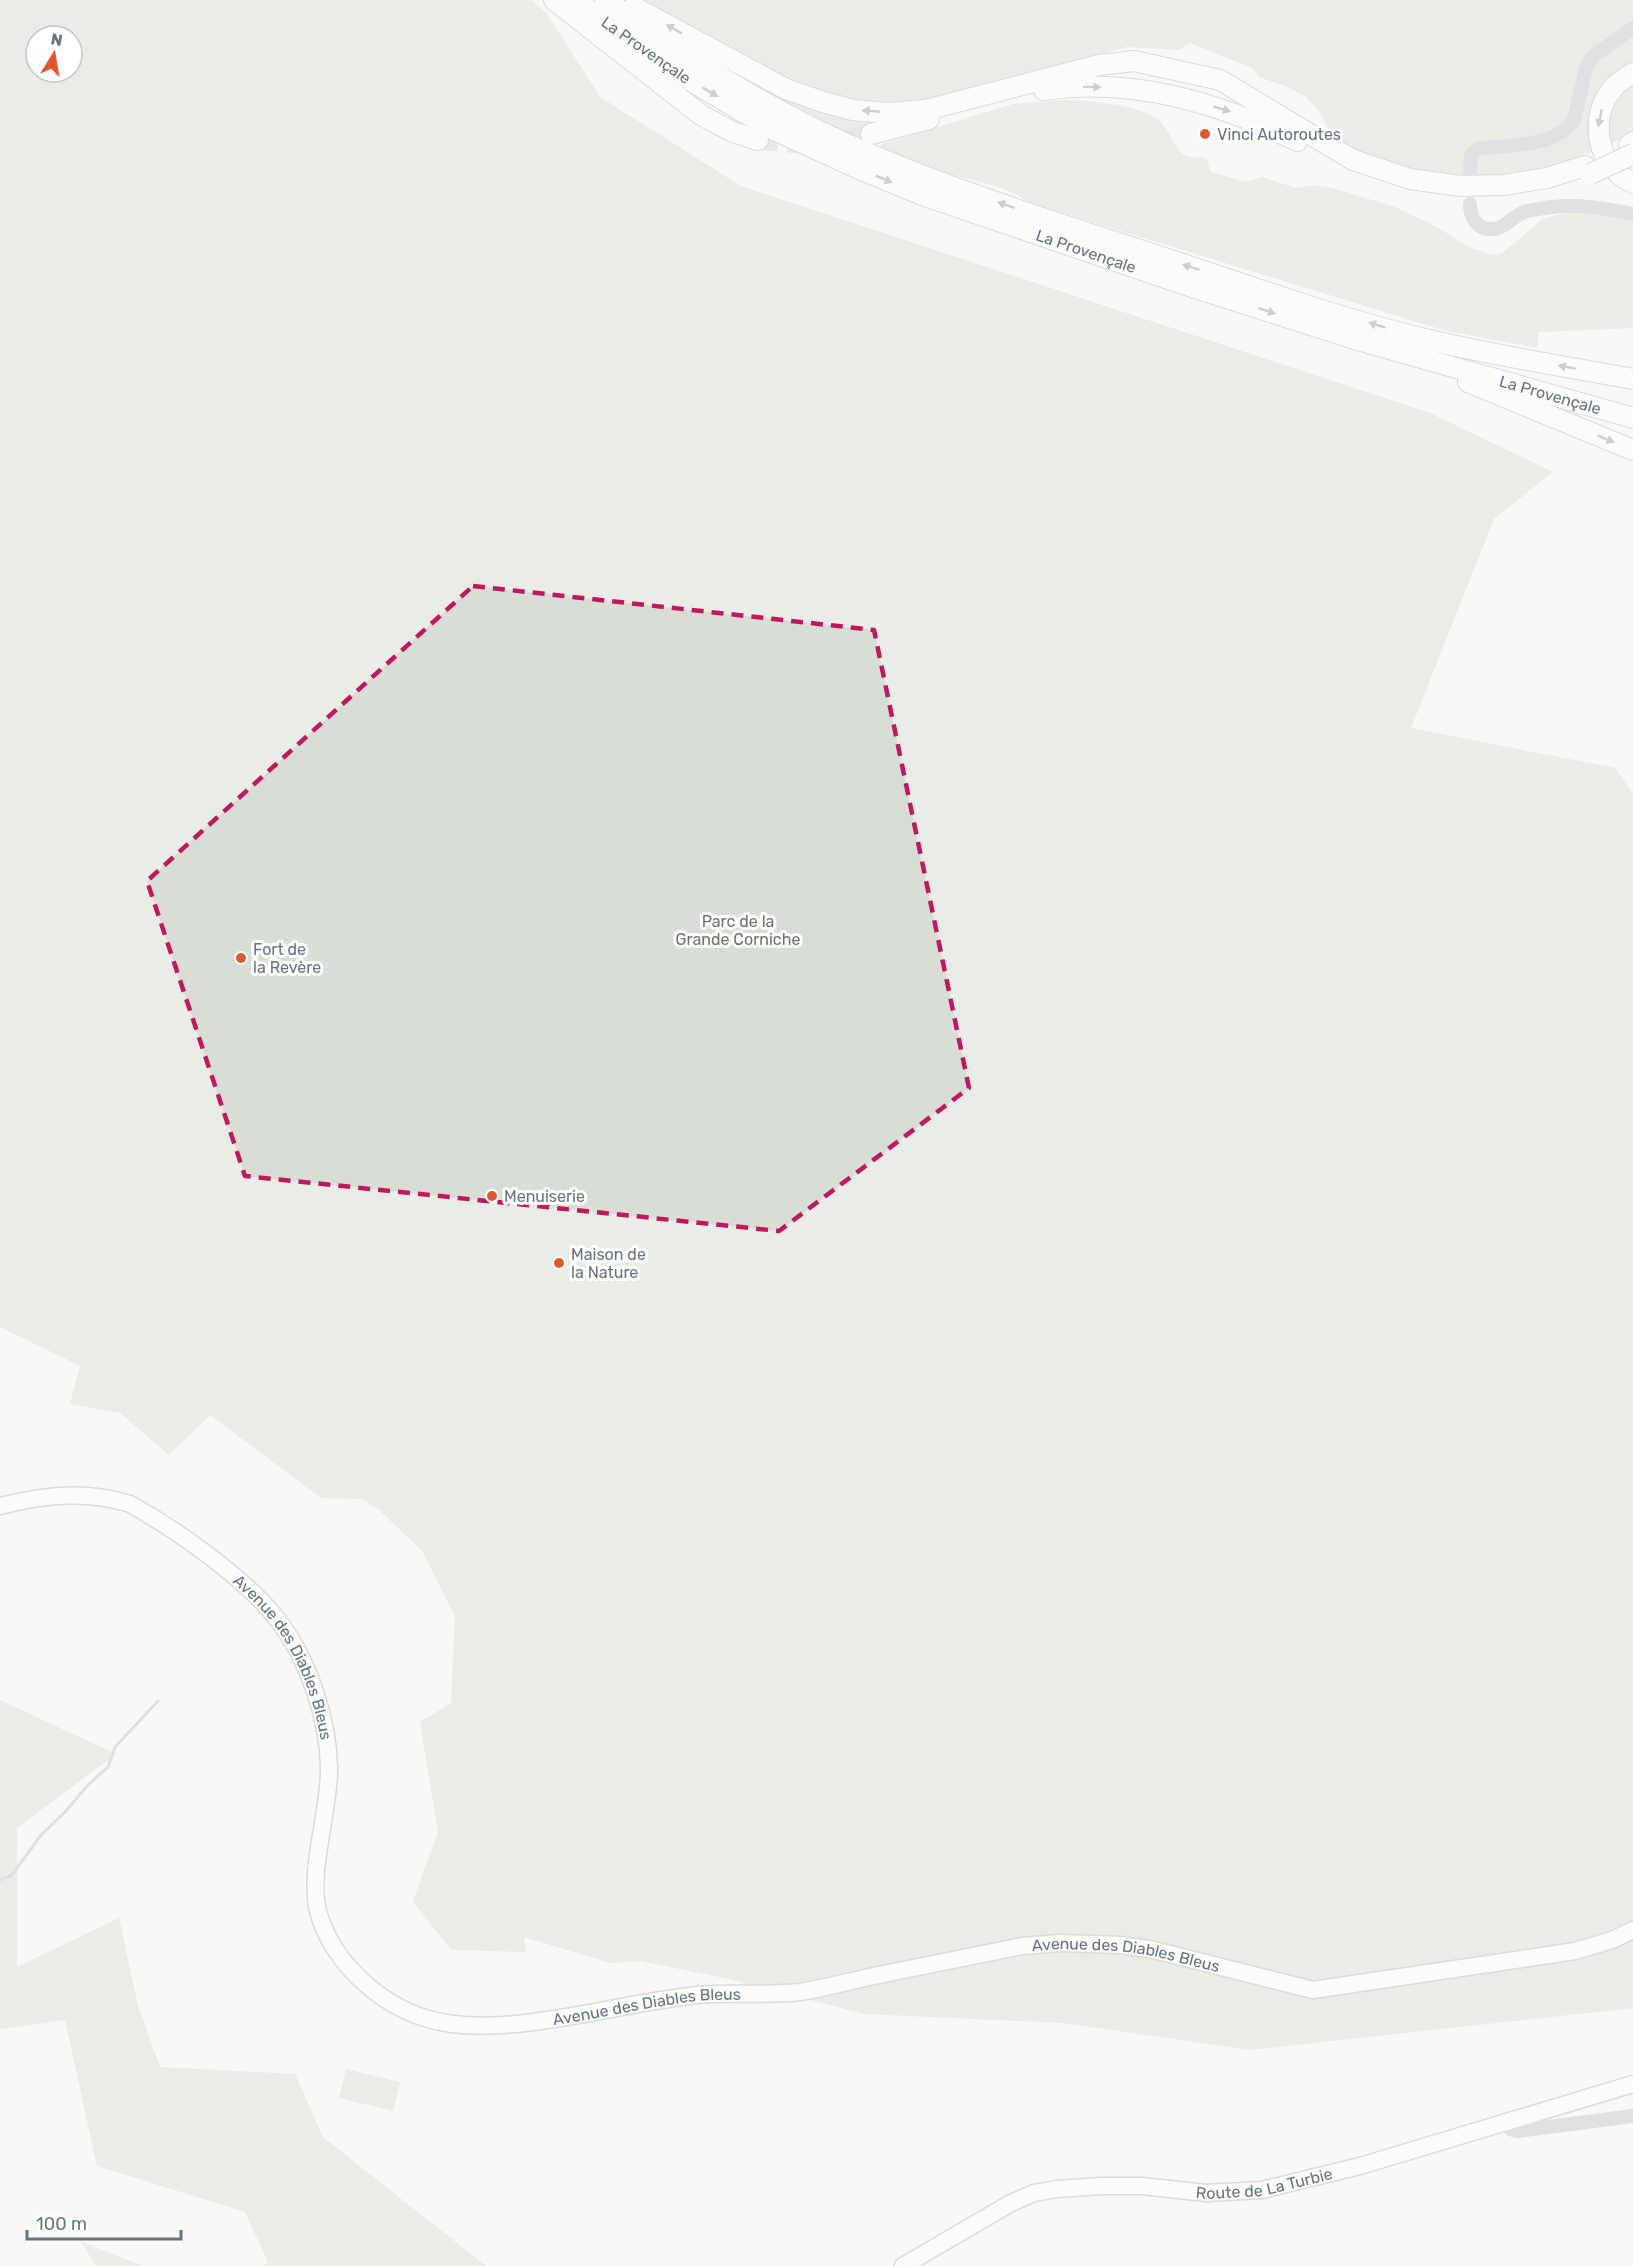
<svg xmlns="http://www.w3.org/2000/svg" width="1633" height="2266" font-family="Rubik,sans-serif">
  <style>
    .green { fill: #d8ddd5; fill-rule: evenodd }
    .lines { fill: none; stroke-linecap: round; stroke-linejoin: round }
    .stream { stroke: #bbc5ca; stroke-width: 3 }
    .highway-tunnel { stroke: #d3d7d8; stroke-width: 20; stroke-dasharray: 20 10; stroke-linecap: butt }
    .major-casing { stroke: #b3b8bc; stroke-width: 19 }
    .highway-casing { stroke: #b3b7bb; stroke-width: 22 }
    .minor { stroke: #bfc4c8; stroke-width: 14 }
    .major { stroke: #fff; stroke-width: 16 }
    .highway { stroke: #fff; stroke-width: 20 }
    .highway-bridge-casing { stroke: #b3b7bb; stroke-width: 22; stroke-linecap: butt }
    .highway-bridge { stroke: #fff; stroke-width: 20 }
    .oneway { fill: #929ea6 }
    .marked { fill: none; stroke: #c2185b; stroke-width: 4.5; stroke-dasharray: 12 8; stroke-linejoin: round }
    .poi-dot { fill: #de5930; stroke: #fff; stroke-width: 2 }
    .labels { text-anchor: middle; stroke-width: 6; stroke-linejoin: round; paint-order: stroke }
    .street-label { font-size: 16px; fill: #647480; stroke: #fff }
    .poi-label { font-size: 16px; fill: #647480; stroke: #fff; text-anchor: start }
    .park-label { font-size: 16px; fill: #667863; stroke: #fff }
  </style>
  <rect width="100%" height="100%" fill="#f8f8f6"/>
  <!-- green -->
  <path class="green" d="M0 0H531L547 14 600 97 741 186 1430 413 1553 472 1494 519 1411 728 1615 768 1633 794V2008L1250 2050 1063 2023 865 2014 729 1979 640 1961 610 1963 524 1937 526 1952 451 1950 413 1901 438 1832 420 1722 451 1703 455 1616 422 1551 378 1509 362 1499 321 1498 210 1415 169 1455 120 1413 70 1404 80 1366 0 1327ZM36 36H72V72H36Z
    M639 0H1633V66L1599 97 1589 120 1593 152 1531 173 1490 178 1445 175 1402 167 1358 152 1338 142 1332 135 1318 110 1306 97 1288 87 1259 77 1252 68 1190 43 1179 50 1127 47 939 97 912 103 867 104 839 99 787 80Z
    M741 72 884 117 880 128 860 131 861 141 817 121 741 80Z
    M1633 82V132L1607 146C1605 120 1611 98 1633 82Z
    M1063 100C1090 101 1137 104 1159 120 1169 129 1176 153 1187 156 1193 158 1200 157 1206 158L1211 172 1246 182 1262 177 1296 188 1315 185 1336 189 1395 207 1437 227 1469 247 1491 255 1501 254 1543 219 1566 213H1593L1633 220V328L1539 332 1537 348 1443 330 1030 203C1004 184 972 181 942 172 921 166 900 157 880 149L882 144 1013 104Z
    M0 1700 116 1754 17 1828V1967L119 1918 138 2006 160 2067 295 2074 323 2137 486 2266H264L268 2262 245 2212 97 2166 65 2020 0 2029Z
    M346 2069 400 2082 393 2111 339 2098Z
    M81 2242 143 2266H96Z"/>
  <g class="lines">
    <!-- stream -->
    <path class="stream" d="M0 1880 12 1875 41 1835 65 1812 88 1785 108 1767 115 1747 158 1701"/>
    <!-- highway-tunnel -->
    <path class="highway-tunnel" d="M758 140 795 143 871 134"/>
    <!-- major casing -->
    <g class="major-casing">
      <g id="major">
        <path id="s1" d="M0 1506C44 1495 86 1490 130 1504 177 1530 245 1578 278 1620 308 1659 328 1718 329 1767 330 1810 308 1871 318 1911 331 1960 377 2003 425 2018 492 2040 598 2009 668 1999 683 1997 697 1994 712 1994 741 1993 771 1995 800 1992 825 1988 850 1981 874 1976 924 1966 973 1956 1022 1946L1060 1943 1121 1945 1154 1950 1313 1990 1575 1951 1612 1940 1633 1930"/>
        <path id="s2" d="M903 2266 1011 2203 1034 2193 1057 2189 1102 2186H1142L1206 2193 1262 2190 1360 2166 1633 2084"/>
      </g>
    </g>
    <!-- highway casing -->
    <g class="highway-casing">
      <g id="highway">
        <path d="M554 0 701 115 733 132 758 140"/>
        <path id="s3" d="M575 0 691 81 772 129 859 169 925 196 1189 286 1361 341 1633 418"/>
        <path d="M605 0C675 49 746 96 823 133 924 181 1033 215 1140 250 1233 280 1326 315 1421 338 1491 355 1562 366 1633 379"/>
        <path d="M634 7 786 89 823 102 853 110 888 113 926 110 1099 65 1134 61 1220 80 1353 160 1410 179 1461 186 1503 185 1547 178 1585 166"/>
        <path d="M1633 73C1627 77 1619 81 1614 87 1587 117 1597 167 1633 183"/>
        <path d="M1044 90C1131 77 1220 103 1297 141"/>
        <path d="M871 134 929 119"/>
        <path d="M1629 145 1633 142"/>
        <path d="M1468 382 1633 450"/>
      </g>
    </g>
    <!-- minor -->
    <path class="minor" d="M1470 177 1471 156 1478 149C1509 144 1553 149 1574 120L1586 68 1592 57 1633 28
      M1470 204C1470 215 1475 227 1487 229 1505 232 1512 214 1528 211 1566 202 1596 206 1633 214
      M1507 2122 1510 2129 1517 2131 1633 2116"/>
    <!-- major -->
    <use href="#major" class="major"/>
    <!-- highway -->
    <use href="#highway" class="highway"/>
    <!-- highway-bridge casing -->
    <g class="highway-bridge-casing">
      <path id="highway-bridge" d="M1590 174 1633 154"/>
    </g>
    <!-- highway-bridge -->
    <use href="#highway-bridge" class="highway-bridge"/>
  </g>
  <!-- one-way arrows -->
  <defs><path id="oneway-solid" d="M-6-.8H1V-3.2L6.5 0L1 3.2V.8H-6Z" transform="scale(1.5)"/></defs>
  <g class="oneway">
    <use href="#oneway-solid" transform="translate(674 29) rotate(-151)"/>
    <use href="#oneway-solid" transform="translate(1092 87) rotate(1)"/>
    <use href="#oneway-solid" transform="translate(710 92) rotate(31)"/>
    <use href="#oneway-solid" transform="translate(1222 109) rotate(16)"/>
    <use href="#oneway-solid" transform="translate(871 111) rotate(-175)"/>
    <use href="#oneway-solid" transform="translate(1600 118) rotate(101)"/>
    <use href="#oneway-solid" transform="translate(884 179) rotate(22)"/>
    <use href="#oneway-solid" transform="translate(1006 205) rotate(-161)"/>
    <use href="#oneway-solid" transform="translate(1191 267) rotate(-162)"/>
    <use href="#oneway-solid" transform="translate(1267 311) rotate(18)"/>
    <use href="#oneway-solid" transform="translate(1377 325) rotate(-163)"/>
    <use href="#oneway-solid" transform="translate(1567 367) rotate(-170)"/>
    <use href="#oneway-solid" transform="translate(1606 439) rotate(22)"/>
  </g>
  <!-- marked area -->
  <path d="M0 0H1633V2266H0ZM473 586 874 630 969 1088 779 1231 245 1176 147 881Z" fill="#f8f8f6" fill-opacity=".55" fill-rule="evenodd"/>
  <path class="marked" d="M473 586 874 630 969 1088 779 1231 245 1176 147 881Z"/>
  <!-- markers -->
  <g class="poi-dot">
    <circle cx="1205" cy="134" r="6"/>
    <circle cx="241" cy="958" r="6"/>
    <circle cx="492" cy="1196" r="6"/>
    <circle cx="559" cy="1263" r="6"/>
  </g>
  <g class="labels">
    <!-- street labels -->
    <g class="street-label">
      <text dy="6" stroke="none"><textPath href="#s3" startOffset="87">La Provençale</textPath></text>
      <text dy="6" stroke="none"><textPath href="#s3" startOffset="573">La Provençale</textPath></text>
      <text dy="6" stroke="none"><textPath href="#s3" startOffset="1059">La Provençale</textPath></text>
      <text dy="6" stroke="none"><textPath href="#s1" startOffset="356">Avenue des Diables Bleus</textPath></text>
      <text dy="6" stroke="none"><textPath href="#s1" startOffset="1491">Avenue des Diables Bleus</textPath></text>
      <text dy="6" stroke="none"><textPath href="#s1" startOffset="1005">Avenue des Diables Bleus</textPath></text>
      <text dy="6" stroke="none"><textPath href="#s2" startOffset="382">Route de La Turbie</textPath></text>
    </g>
    <!-- poi labels -->
    <g class="poi-label">
      <text x="1217" y="140">Vinci Autoroutes</text>
      <text x="253" y="955">Fort de<tspan x="253" dy="18">la Revère</tspan></text>
      <text x="504" y="1202">Menuiserie</text>
      <text x="571" y="1260">Maison de<tspan x="571" dy="18">la Nature</tspan></text>
    </g>
    <!-- park labels -->
    <g class="park-label">
      <text x="738" y="927">Parc de la<tspan x="738" dy="18">Grande Corniche</tspan></text>
    </g>
  </g>
  <!-- north arrow -->
  <g transform="translate(54 54) rotate(11)"><circle r="28" fill="#ffffff" stroke="#c1c7cc" stroke-width="1.5"/>
  <path d="M0-4.5L10 22L0 15L-10 22Z" fill="#de5930"/>
  <text y="-9" font-size="16" font-weight="bold" text-anchor="middle" fill="#647480">N</text>
  </g>
  <!-- scale -->
  <path d="M27 2230v9h154v-9" fill="none" stroke="#647480" stroke-width="3"/>
  <text x="36" y="2230" font-size="18" fill="#647480" stroke="#ffffff" stroke-width="4.5" paint-order="stroke">100 m</text>
</svg>
